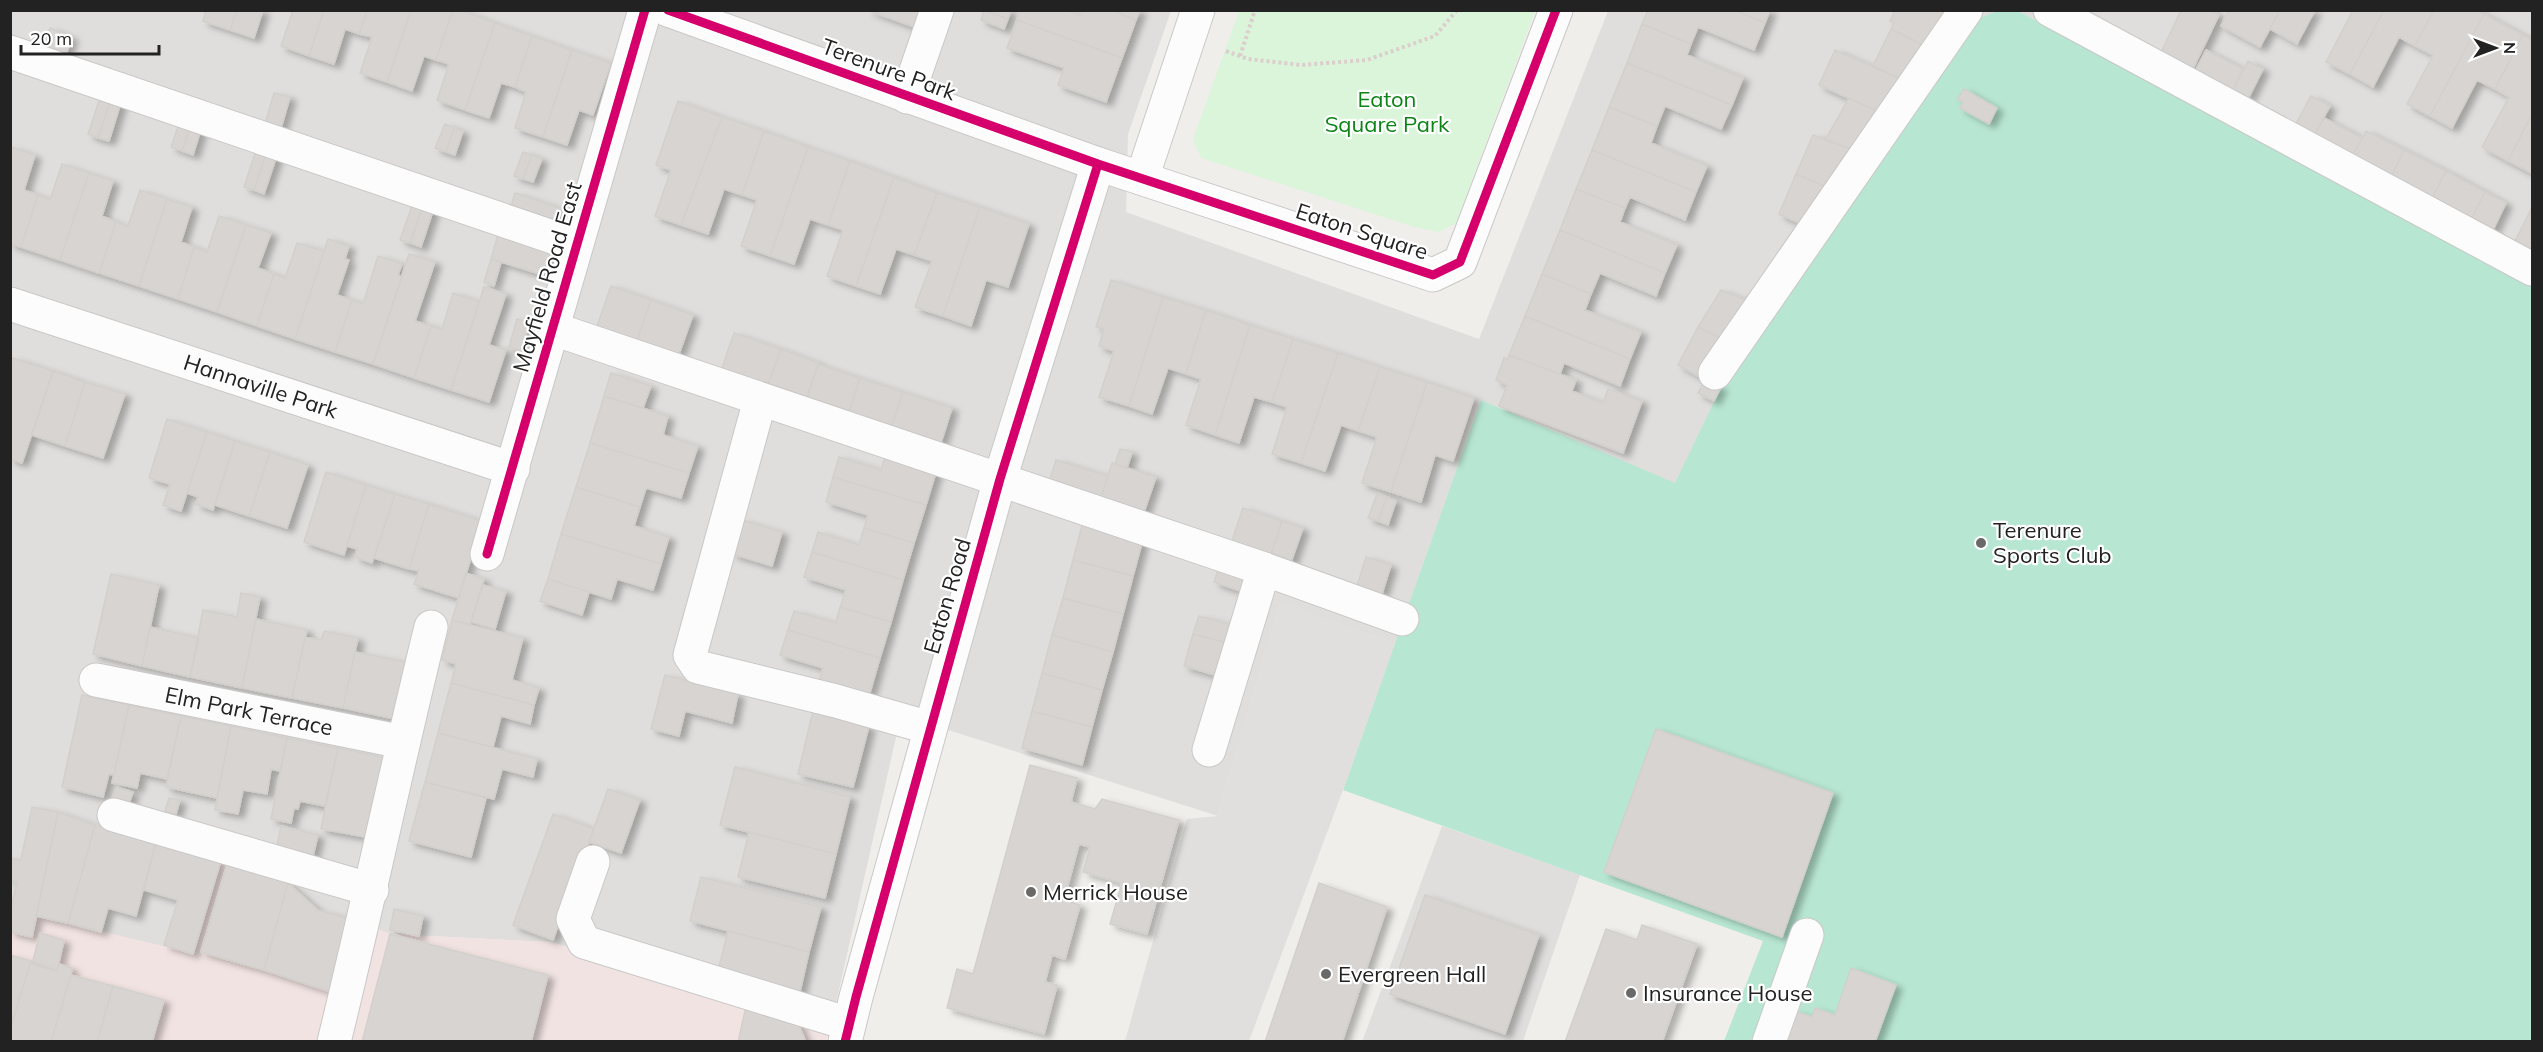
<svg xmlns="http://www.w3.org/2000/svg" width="2543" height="1052" font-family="Mulish,sans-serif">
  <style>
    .residential { fill: #dfdedc }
    .commercial { fill: #f1e3e1 }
    .park { fill: #daf5da }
    .pitch { fill: #b7e6d2 }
    .parking { fill: #e0dfde }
    .building { fill: #d7d4d2; stroke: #d3d0cc; stroke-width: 1.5; filter: url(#shadow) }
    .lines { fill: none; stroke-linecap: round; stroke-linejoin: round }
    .minor-casing { stroke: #c9c8c7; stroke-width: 35 }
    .path { stroke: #dccecd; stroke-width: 4; stroke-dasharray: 3 3; stroke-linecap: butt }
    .minor { stroke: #fdfcfc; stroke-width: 33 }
    .cycleway-casing { stroke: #fff; stroke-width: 13 }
    .cycleway { stroke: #d6006c; stroke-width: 9 }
    .poi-dot { fill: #6a6968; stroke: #fff; stroke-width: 2 }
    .labels { text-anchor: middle; stroke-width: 4.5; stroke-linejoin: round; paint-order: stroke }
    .street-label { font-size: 22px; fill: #222; stroke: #fff }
    .park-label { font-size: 22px; fill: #0c8416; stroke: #fff }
    .poi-label { font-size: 22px; fill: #222; stroke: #fff; text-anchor: start }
  </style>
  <defs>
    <filter id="shadow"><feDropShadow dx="6" dy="4" stdDeviation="3" flood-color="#0004"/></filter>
  </defs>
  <rect width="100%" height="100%" fill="#f0eeeb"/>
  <!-- residential -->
  <path class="residential" d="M11 11H1171L1128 134 1126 212 1479 339 1608 11H1997L1977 19 1721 387 1675 484 1481 400 1395 643 1280 603 1218 816 901 715 832 1021 550 942 390 934 352 919 318 910 227 865 221 860 193 954 36 916 32 937 11 932Z
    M2018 11H2532V282Z
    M1442 826 1580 875 1523 1041 1362 1042Z"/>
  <!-- commercial -->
  <path class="commercial" d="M221 860 227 865 288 883 318 910 352 919 390 934 550 942 832 1021 826 1042H11V932L32 937 36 916 193 953Z"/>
  <!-- park -->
  <path class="park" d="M1239 11H1535L1456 223 1439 232 1414 227 1201 158 1193 139Z"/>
  <!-- pitch -->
  <path class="pitch" d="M1997 11H2018L2532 282V1041H1724L1763 941 1343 790 1481 400 1675 483 1721 387 1977 19Z"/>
  <!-- parking -->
  <path class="parking" d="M1280 602 1395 643 1343 790 1249 1041H1125L1187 819 1218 816Z"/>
  <!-- building -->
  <path class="building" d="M206 10H237L230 30 203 21Z
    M237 10H263L254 38 230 30Z
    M293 10H324L309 56 281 46Z
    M324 10H367L359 34 345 29 334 64 309 56Z
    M367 10H411L387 82 360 73 372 37 359 34Z
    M411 10H453L436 60 424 56 412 91 387 82Z
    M453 10H460L495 23 465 110 437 100 449 64 436 60Z
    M867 10H924L917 28Z
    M984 10 1008 19 1004 29 981 20Z
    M985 10H1011L1008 19Z
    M1020 10H1066L1081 16 1083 10H1111L1136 20 1122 58 1017 20Z
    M1111 10H1140L1136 20Z
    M1648 10H1734L1765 23 1754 50 1698 27 1691 44 1642 24Z
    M1734 10H1770L1765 23Z
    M1895 10H1952L1927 47 1891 29 1894 23 1890 21Z
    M2181 10H2210L2219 15 2191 73 2159 57Z
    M2229 10H2280L2260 47 2221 26Z
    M2280 10H2315L2297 44 2270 29Z
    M2349 10H2384L2350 74 2326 62 2352 12Z
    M2384 10H2434L2415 46 2399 37 2373 87 2350 74Z
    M2434 10H2477L2484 14 2430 116 2407 104 2433 55 2415 46Z
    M2484 14 2523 35 2495 89 2477 80 2452 128 2430 116Z
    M1017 20 1122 58 1106 102 1058 85 1064 68 1007 48Z
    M495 23 532 36 515 87 501 83 489 118 465 110Z
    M1642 24 1691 44 1687 55 1743 78 1732 105 1627 63Z
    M50 28 72 37 65 58 42 50Z
    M1891 29 1927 47 1903 80 1873 66Z
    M2523 35 2532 40V114L2508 161 2482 147 2509 97 2495 89Z
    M532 36 572 50 543 137 515 128 526 92 515 87Z
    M572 50 611 63 593 115 579 110 567 145 543 137Z
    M1835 50 1903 80 1881 113 1819 85Z
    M2206 50 2243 69 2233 90 2192 77Z
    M2248 61 2263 69 2248 99 2233 90Z
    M1627 63 1732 105 1721 129 1665 106 1657 126 1609 107Z
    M1964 89 1997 108 1989 124 1960 108 1963 102 1957 99Z
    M102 92 112 96 98 138 88 134Z
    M274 93 290 97 280 132 264 127Z
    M112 96 122 99 109 141 98 138Z
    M2311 96 2330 106 2312 139 2293 129Z
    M1849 98 1881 113 1854 150 1825 140Z
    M678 101 722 117 681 225 655 216 671 170 656 165Z
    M1609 107 1657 126 1651 143 1707 166 1696 192 1592 150Z
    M2532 114V170L2531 173 2508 161Z
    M722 117 764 131 742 195 724 189 708 234 681 225Z
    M181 118 192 122 182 151 171 147Z
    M2324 118 2362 138 2351 159 2312 139Z
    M192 122 202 126 193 155 182 151Z
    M445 124 454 128 446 152 435 148Z
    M454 128 463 131 455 155 446 152Z
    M764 131 808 147 770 256 741 246 757 200 742 195Z
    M2366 131 2404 150 2390 179 2351 159Z
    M1813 135 1854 150 1829 188 1796 174Z
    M258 144 268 148 254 190 244 187Z
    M11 147 35 155 24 190 38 195 21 247 10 244Z
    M808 147 850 161 828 225 810 219 794 264 770 256Z
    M268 148 278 152 264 194 254 190Z
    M1592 150 1696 192 1685 220 1630 197 1625 208 1576 189Z
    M2404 150 2446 171 2431 200 2390 179Z
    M523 152 532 155 523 179 514 176Z
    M532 155 542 159 533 182 523 179Z
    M850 161 894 177 856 286 827 276 843 230 828 225Z
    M62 164 89 173 60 260 21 247 38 195 50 200Z
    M2446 171 2485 192 2471 220 2431 200Z
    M89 173 113 181 102 216 116 222 99 273 60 260Z
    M1796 174 1829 188 1804 225 1779 214Z
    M894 177 937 193 914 255 896 249 880 294 856 286Z
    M1576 189 1625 208 1620 222 1677 245 1665 273 1560 230Z
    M140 190 167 199 139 286 99 273 116 222 128 226Z
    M2485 192 2506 203 2492 232 2471 220Z
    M515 193 560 208 553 228 509 213Z
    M937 193 980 207 943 316 915 307 932 261 914 255Z
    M415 197 425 201 410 243 400 240Z
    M167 199 192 207 181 242 194 247 178 299 139 286Z
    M425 201 435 205 421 247 410 243Z
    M980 207 1029 224 1008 287 986 280 971 326 943 316Z
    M2532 207V253L2514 243Z
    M219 216 246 225 217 312 178 299 194 247 207 252Z
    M246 225 271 233 258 268 274 274 257 326 217 312Z
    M1560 230 1665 273 1656 296 1600 273 1591 294 1542 274Z
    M499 231 553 248 543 275 491 259Z
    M328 239 349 246 345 259 349 260 337 295 352 300 335 352 295 339Z
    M297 243 324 251 295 339 257 326 274 274 285 278Z
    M409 254 435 262 415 321 431 326 414 378 373 364Z
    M378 256 402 264 398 275 402 277 373 364 335 352 352 300 363 304Z
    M491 259 501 262 494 286 484 282Z
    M1542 274 1591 294 1585 310 1641 332 1630 359 1525 316Z
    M1111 280 1163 297 1129 406 1099 397 1114 351 1099 346 1104 329 1096 327Z
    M611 286 651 300 637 340 596 329Z
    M484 287 506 294 489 345 506 350 489 402 451 390Z
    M1721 290 1751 302 1726 341 1698 327Z
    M453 293 479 302 451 390 414 378 431 326 442 329Z
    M1163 297 1206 310 1186 374 1168 368 1152 414 1129 406Z
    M651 300 693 315 679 354 637 340Z
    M1206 310 1250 325 1215 435 1186 425 1201 379 1186 374Z
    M1525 316 1630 359 1620 386 1564 363 1560 374 1509 355Z
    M517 319 530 322 521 351 509 347Z
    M1250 325 1293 339 1272 402 1254 397 1239 443 1215 435Z
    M1698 327 1726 341 1705 380 1678 365Z
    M734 333 781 349 767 387 721 371Z
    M1293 339 1338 353 1301 463 1272 454 1287 407 1272 402Z
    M781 349 819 363 806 400 767 387Z
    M1338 353 1380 367 1358 431 1341 425 1325 471 1301 463Z
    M1509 355 1576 380 1572 391 1603 403 1608 389 1642 401 1623 453 1499 406 1507 385 1496 380 1504 358 1508 359Z
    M13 358 53 371 22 463 10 459V366Z
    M818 364 860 378 848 415 806 400Z
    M1380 367 1427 382 1391 492 1362 483 1377 437 1358 431Z
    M53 371 85 382 65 446 32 435Z
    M611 373 651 386 643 408 604 396Z
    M860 378 903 392 891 429 848 415Z
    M1705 380 1721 387 1714 401 1698 393Z
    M85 382 125 394 103 458 65 446Z
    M1427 382 1474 398 1453 461 1435 455 1421 502 1391 492Z
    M903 392 952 408 940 446 891 429Z
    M604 396 668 416 663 435 698 446 689 473 590 443Z
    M167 419 207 432 181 511 163 505 170 484 149 478Z
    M207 432 235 441 213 510 196 504 198 497 187 493Z
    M235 441 270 452 249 516 215 505Z
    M590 443 689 473 681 498 646 488 640 507 576 487Z
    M1120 449 1132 452 1127 468 1115 464Z
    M270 452 308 465 287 528 249 516Z
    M886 454 937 469 926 505 833 477 839 457 881 470Z
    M1056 460 1108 476 1100 501 1048 485Z
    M1112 463 1156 477 1143 515 1100 501Z
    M326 472 366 485 344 555 304 542Z
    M833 477 926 505 914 543 864 528 868 515 826 502Z
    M366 485 395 494 372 563 355 557 357 549 347 546Z
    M576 487 640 507 634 526 669 537 661 564 561 534Z
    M395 494 429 504 409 569 374 558Z
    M1377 494 1387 497 1378 521 1368 518Z
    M1387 497 1396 501 1388 525 1378 521Z
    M429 504 482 521 459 598 414 584 419 571 409 569Z
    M1243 508 1282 521 1270 557 1231 544Z
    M742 520 782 532 772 566 732 554Z
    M1282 521 1303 528 1290 565 1270 557Z
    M1083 522 1143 539 1133 576 1073 560Z
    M864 528 914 543 903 580 812 552 818 532 859 545Z
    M561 534 661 564 653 590 617 579 611 599 548 579Z
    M812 552 903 580 891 622 840 607 846 590 804 577Z
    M1366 557 1391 565 1382 594 1357 586Z
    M1073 560 1133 576 1123 614 1063 598Z
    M1220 564 1250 574 1243 592 1214 582Z
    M466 573 484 579 470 625 452 620Z
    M111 574 159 585 142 666 93 654Z
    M548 579 589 592 582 615 540 601Z
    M483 585 506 591 495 629 471 622Z
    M241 593 260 597 242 688 190 677 203 610 237 617Z
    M1063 598 1123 614 1113 652 1052 635Z
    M840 607 891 622 880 658 788 630 794 611 836 623Z
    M1199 616 1233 625 1227 643 1193 634Z
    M256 619 307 630 292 698 242 688Z
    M452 620 523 638 512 680 539 688 534 705 451 683 456 664 442 660Z
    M150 627 199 638 190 677 142 666Z
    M788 630 880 658 869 696 819 681 823 668 780 655Z
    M324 631 358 638 343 708 292 698 305 637 321 640Z
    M1193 634 1227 643 1218 676 1184 666Z
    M1052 635 1113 652 1102 690 1042 673Z
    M355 652 406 662 395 719 343 708Z
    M1042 673 1102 690 1092 727 1032 711Z
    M665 675 738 694 732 723 685 711 679 736 651 729Z
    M451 683 534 705 530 724 501 716 493 747 438 733Z
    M82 695 129 705 114 775 109 774 103 797 62 787Z
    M129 705 181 716 167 779 140 773 137 788 112 783Z
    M813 711 869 726 853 787 798 774Z
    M1032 711 1092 727 1082 765 1022 748Z
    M181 716 231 726 217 798 166 787Z
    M231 726 287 738 280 771 271 769 267 794 243 790 238 814 215 810Z
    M1656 729 1833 793 1782 937 1604 872Z
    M438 733 537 759 533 777 502 769 494 799 425 782Z
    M287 738 338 748 325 806 300 801 298 809 294 808 291 823 271 819Z
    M338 748 386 758 370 838 321 829Z
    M1030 765 1077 778 1071 802 1095 809 1102 799 1179 820 1147 934 1110 924 1122 883 1083 872 1090 847 1079 844 1064 900 1080 905 1065 959 1052 955 1045 982 1057 985 1044 1034 947 1008 957 969 973 974Z
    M735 767 850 797 836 854 720 825Z
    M425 782 486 798 471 857 409 841Z
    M116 787 133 792 129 804 112 799Z
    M608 789 640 800 621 853 589 842Z
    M169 798 180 800 176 814 165 811Z
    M32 807 58 812 32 937 10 932V913L17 882 10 880V858L21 860Z
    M58 812 95 825 68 923 36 916Z
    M553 814 594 829 553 940 513 925Z
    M95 825 156 842 136 916 108 908 101 932 68 923Z
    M281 826 318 835 313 856 277 847Z
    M749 832 836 854 825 898 738 877Z
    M156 842 221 860 193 954 164 945 178 900 144 890Z
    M227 865 288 883 264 970 201 952Z
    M701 877 821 907 809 952 690 921Z
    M288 883 318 910 352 919 331 992 264 970Z
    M1319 883 1387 907 1342 1042H1265Z
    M1425 895 1539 935 1505 1034 1390 994Z
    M394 909 423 916 419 936 390 930Z
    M1642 925 1697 944 1662 1042H1565L1606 929 1637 940Z
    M728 931 809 952 799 996 717 975Z
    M40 933 64 940 57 971 32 964Z
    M390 934 548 975 531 1042H362Z
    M10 955 31 961 10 1030Z
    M31 961 57 971 59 964 72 968 71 975 51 1042H10V1030Z
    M1851 968 1896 985 1875 1042H1784L1795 1011 1812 1017 1815 1008 1835 1015Z
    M71 975 113 986 97 1042H51Z
    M113 986 164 1000 152 1042H97Z
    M747 1002 793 1012 806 1042H738Z"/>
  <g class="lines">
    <!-- minor casing -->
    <g class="minor-casing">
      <g id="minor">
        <path d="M668 10 1098 164 1433 275 1460 262 1556 10"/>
        <path d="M2050 10 2532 269"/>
        <path d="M10 52 576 245"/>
        <path d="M907 97 937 10"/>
        <path d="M1142 178 1198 10"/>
        <path id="s1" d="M10 304 513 469"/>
        <path d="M551 328 1264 569 1402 619"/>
        <path d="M1715 373 1966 10"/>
        <path d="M760 400 690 655 698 667 836 701 930 728"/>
        <path d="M487 554 645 10"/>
        <path id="s2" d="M96 680 403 742"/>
        <path d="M1209 750 1264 569"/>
        <path d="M114 815 372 890"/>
        <path d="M593 862 573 919 584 942 849 1024"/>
        <path d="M334 1042C368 904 397 765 431 627"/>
        <path d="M845 1042 856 997 1000 479 1098 164"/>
        <path d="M1769 1042 1807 935"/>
      </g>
    </g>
    <!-- path -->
    <path class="path" d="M1226 51 1248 59 1301 65 1367 60 1435 36 1457 10
      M1240 56 1255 10"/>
    <!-- minor -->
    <use href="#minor" class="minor"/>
    <!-- cycleway casing -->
    <g class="cycleway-casing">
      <path id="cycleway" d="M668 10 1098 164 1433 275 1460 262 1556 10
        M487 554 645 10
        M845 1042 856 997 1000 479 1098 164"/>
    </g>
    <!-- cycleway -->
    <use href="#cycleway" class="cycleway"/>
  </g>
  <!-- markers -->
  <g class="poi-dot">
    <circle cx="1981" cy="543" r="6"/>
    <circle cx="1031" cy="892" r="6"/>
    <circle cx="1326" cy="974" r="6"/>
    <circle cx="1631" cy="993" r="6"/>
  </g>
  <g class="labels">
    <!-- street labels -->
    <g class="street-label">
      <text transform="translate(889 69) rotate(20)" y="8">Terenure Park</text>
      <text transform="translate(1362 231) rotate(18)" y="8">Eaton Square</text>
      <text transform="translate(547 277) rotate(-74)" y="8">Mayfield Road East</text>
      <text dy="8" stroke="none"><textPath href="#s1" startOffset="264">Hannaville Park</textPath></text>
      <text transform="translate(947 596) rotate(-74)" y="8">Eaton Road</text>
      <text dy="8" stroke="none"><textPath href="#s2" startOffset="156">Elm Park Terrace</textPath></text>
    </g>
    <!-- park labels -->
    <g class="park-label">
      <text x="1387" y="107">Eaton<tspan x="1387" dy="25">Square Park</tspan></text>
    </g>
    <!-- poi labels -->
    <g class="poi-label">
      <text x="1993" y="538">Terenure<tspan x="1993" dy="25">Sports Club</tspan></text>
      <text x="1043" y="900">Merrick House</text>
      <text x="1338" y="982">Evergreen Hall</text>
      <text x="1643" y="1001">Insurance House</text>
    </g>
  </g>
  <!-- border -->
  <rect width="2543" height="1052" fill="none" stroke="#222222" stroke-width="24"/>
  <!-- north arrow -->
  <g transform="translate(2495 48) rotate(90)" stroke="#ffffff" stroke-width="4.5" paint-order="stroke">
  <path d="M0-4.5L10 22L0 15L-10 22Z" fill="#222222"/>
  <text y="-9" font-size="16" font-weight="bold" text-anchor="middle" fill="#222222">N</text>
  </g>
  <!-- scale -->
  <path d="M21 45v9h138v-9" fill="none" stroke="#222222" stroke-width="3"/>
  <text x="30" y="45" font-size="18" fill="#222222" stroke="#ffffff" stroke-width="4.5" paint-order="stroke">20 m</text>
</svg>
